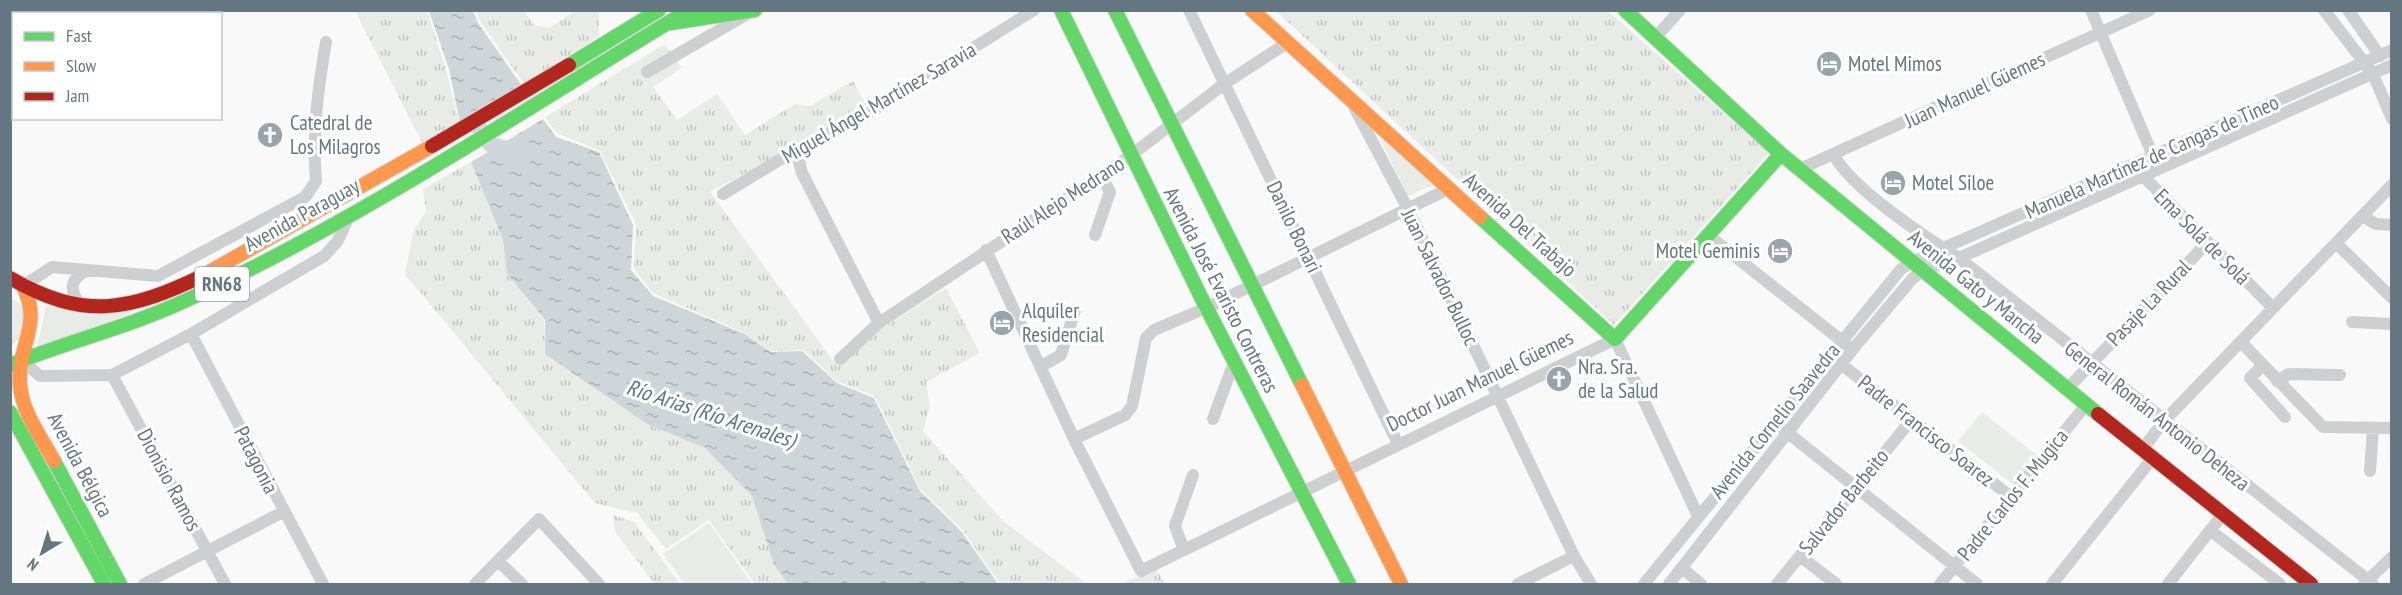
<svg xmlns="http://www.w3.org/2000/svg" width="2402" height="595" font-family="'PT Sans Narrow',sans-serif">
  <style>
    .grass { fill: url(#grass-tufts) }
    .park { fill: #e8ebe6 }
    .water { fill: url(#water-ripples) }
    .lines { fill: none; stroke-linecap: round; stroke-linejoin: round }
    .river { stroke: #ced6d9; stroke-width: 16 }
    .fast-casing { stroke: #d5d6d7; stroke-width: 16 }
    .slow-casing { stroke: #d5d6d7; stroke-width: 16 }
    .jam-casing { stroke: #d5d6d7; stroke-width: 16 }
    .street { stroke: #cecfd0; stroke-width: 12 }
    .fast { stroke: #63d668; stroke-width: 14 }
    .slow { stroke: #ff974d; stroke-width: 14 }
    .jam { stroke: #b3261e; stroke-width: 14 }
    .labels { text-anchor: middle; stroke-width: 6; stroke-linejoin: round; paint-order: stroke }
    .shield { fill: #fff; stroke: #939fa8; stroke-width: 1.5 }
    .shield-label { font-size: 20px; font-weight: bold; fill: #657683 }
    .poi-label { font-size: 21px; fill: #657683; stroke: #fff; text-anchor: start }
    .street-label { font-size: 21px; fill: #657683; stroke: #fff }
    .water-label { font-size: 22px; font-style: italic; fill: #60757c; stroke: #fff }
  </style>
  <defs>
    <pattern id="grass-tufts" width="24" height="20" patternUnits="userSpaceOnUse" patternTransform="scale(1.5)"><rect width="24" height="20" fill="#e8ebe6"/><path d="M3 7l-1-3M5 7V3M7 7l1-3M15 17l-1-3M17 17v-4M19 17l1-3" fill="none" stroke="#c0c3c0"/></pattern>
    <pattern id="water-ripples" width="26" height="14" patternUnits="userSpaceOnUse" patternTransform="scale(1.5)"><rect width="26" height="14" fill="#ced6d9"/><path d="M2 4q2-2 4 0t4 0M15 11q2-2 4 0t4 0" fill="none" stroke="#abb2b5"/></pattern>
  </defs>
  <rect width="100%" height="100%" fill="#f9f9f9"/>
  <!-- grass -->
  <path class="grass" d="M355 11H427L446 70 459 123 423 144Z
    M476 11H524L534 25 549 28 575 11H599V36L524 84 480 21Z
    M1276 11H1608L1769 153 1614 325Z
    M665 44 682 68 653 87 677 120 717 94 745 135 795 104 810 106 853 81 867 107 710 192 837 366 882 329 946 288 980 353 926 382 930 407 923 431 1003 521 1087 584H1000L963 530 921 490 875 396 838 382 803 350 771 351 745 333 653 293 634 269 636 224 600 151 557 133 545 117Z
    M471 162 503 240 507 274 544 320 545 354 647 424 705 448 752 496 774 565 788 584H755L709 520 666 549 637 513 595 503 405 274 414 229 426 212 423 189Z
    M613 515 634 522 680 584H655L615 532Z
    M1156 569 1165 584H1121Z"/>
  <!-- park -->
  <path class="park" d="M1377 133 1435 184 1408 196Z
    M13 299 22 305C27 323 25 336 11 347V300Z
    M46 306 87 315 131 311 132 313 37 347Z
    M1982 412 2039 457 2015 486 1958 441Z
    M709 523 752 584H685L663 554Z"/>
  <!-- water -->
  <path class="water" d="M429 11H473L478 23 522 86 460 123 449 69Z
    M543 119 556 137 599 152 633 225 631 270 653 296 745 334 771 352 802 351 837 383 874 398 920 491 962 532 998 584H788L774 565 752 496 705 448 647 424 545 354V320L507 274 503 240 471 162Z"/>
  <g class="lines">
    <!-- river -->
    <path class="river" d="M476 124 490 144 520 153"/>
    <!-- fast casing -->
    <g class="fast-casing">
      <path id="fast" d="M1061 10 1202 299 1349 584
        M1115 10 1302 385
        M1625 10 1781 154 2098 414
        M671 23 755 10
        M569 65 659 10
        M1480 217 1615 339 1781 154
        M10 365C69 341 132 326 189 299 363 218 525 109 689 10
        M10 412 104 584
        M54 461 120 584"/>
    </g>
    <!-- slow casing -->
    <g class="slow-casing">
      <path id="slow" d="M1252 10 1480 217
        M204 275 432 146
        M23 286C43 326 17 344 20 385 22 412 41 437 54 461
        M1302 385 1401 584"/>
    </g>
    <!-- jam casing -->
    <g class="jam-casing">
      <path id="jam" d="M432 146 569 65
        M10 278C84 321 130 311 204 275
        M2098 414 2311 584"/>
    </g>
    <!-- street -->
    <path class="street" d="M1189 10 1398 444
      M2091 10 2156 163
      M2324 10 2373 74 2392 119
      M2348 10 2380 56
      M1655 38 1680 10
      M647 72 747 14
      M1354 107 1408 209 1574 556 1591 584
      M796 150 802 173 879 323
      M1834 155C1852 189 1925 237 1959 258L2373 584
      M1800 169 2150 10
      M2140 173 2273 308
      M723 194 796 150 861 118 1034 10
      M2362 216 2376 224 2392 225
      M1095 235 1110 192 1101 175
      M1708 235 1847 345
      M2336 243 2392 298
      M986 250 1074 439 1141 571 1615 339 1698 516
      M23 286 52 267 158 276 305 197 316 181C312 133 318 89 326 42
      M83 307C69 292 68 279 88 270
      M2352 322 2392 324
      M191 334 323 584
      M2241 342 2323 427 2392 428
      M840 359 879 323 1130 156 1224 84 1287 43
      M21 360 40 376 112 375 191 334 324 256 337 242 350 215
      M1841 364 2011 497
      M2263 365 2250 378 2285 417
      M1040 367 1061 355 1075 310
      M112 375 225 584
      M2277 381 2289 374 2340 375
      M2067 389 2207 243
      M1213 419 1231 370 1235 367
      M1783 429 1977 584
      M1074 439 1125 415 1132 406 1146 338 1154 330 1206 308 1448 189
      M2142 450 2164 421 2392 185
      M2370 471 2373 428
      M2211 531 2280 584
      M1184 550 1175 526 1193 475
      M1800 556 1836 584
      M498 561 522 584
      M1682 568 1701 584
      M144 584 283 512
      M475 584 539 519 599 584
      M1518 584 1574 556
      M1644 584 1901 269 1912 262 2392 50
      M1669 584 1853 349 1912 279 1923 270 1959 258 2392 65
      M1777 584 1912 419
      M1940 584 2086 405
      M2052 584 2152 459
      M2168 584 2223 514
      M2364 584 2392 557"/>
    <!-- fast -->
    <use href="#fast" class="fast"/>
    <!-- slow -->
    <use href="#slow" class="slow"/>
    <!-- jam -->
    <use href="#jam" class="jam"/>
  </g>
  <!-- icons -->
  <defs>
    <g id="hotel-disc" transform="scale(1.35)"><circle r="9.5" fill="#99a4ac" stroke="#fff"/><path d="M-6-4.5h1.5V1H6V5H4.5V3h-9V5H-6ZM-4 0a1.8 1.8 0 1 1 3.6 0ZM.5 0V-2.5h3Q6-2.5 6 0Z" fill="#fff"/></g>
    <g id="church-disc" transform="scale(1.35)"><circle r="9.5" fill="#99a4ac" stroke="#fff"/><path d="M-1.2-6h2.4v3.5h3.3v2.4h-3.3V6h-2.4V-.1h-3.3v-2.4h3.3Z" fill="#fff"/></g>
  </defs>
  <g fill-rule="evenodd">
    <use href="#hotel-disc" x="1829" y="64"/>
    <use href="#church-disc" x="270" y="135"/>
    <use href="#hotel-disc" x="1893" y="183"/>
    <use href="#hotel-disc" x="1780" y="251"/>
    <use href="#hotel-disc" x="1002" y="323"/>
    <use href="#church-disc" x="1559" y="379"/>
  </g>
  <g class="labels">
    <!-- shield labels -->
    <rect class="shield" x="195" y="267" width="54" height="34" rx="4.5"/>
    <g class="shield-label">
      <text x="222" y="291">RN68</text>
    </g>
    <!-- poi labels -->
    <g class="poi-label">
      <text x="1848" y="71">Motel Mimos</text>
      <text x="290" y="130">Catedral de<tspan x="290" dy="24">Los Milagros</tspan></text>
      <text x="1912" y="190">Motel Siloe</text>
      <text x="1760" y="258" text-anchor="end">Motel Geminis</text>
      <text x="1022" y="318">Alquiler<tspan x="1022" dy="24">Residencial</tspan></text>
      <text x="1578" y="374">Nra. Sra.<tspan x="1578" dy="24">de la Salud</tspan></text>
    </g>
    <!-- street labels -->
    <g class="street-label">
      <text transform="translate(1975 90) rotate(-25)" y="7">Juan Manuel Güemes</text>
      <text transform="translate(879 103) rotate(-30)" y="7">Miguel Ángel Martínez Saravia</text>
      <text transform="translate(2152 157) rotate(-24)" y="7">Manuela Martínez de Cangas de Tineo</text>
      <text transform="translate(1063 200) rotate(-33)" y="7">Raúl Alejo Medrano</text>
      <text transform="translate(302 215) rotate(-29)" y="7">Avenida Paraguay</text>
      <text transform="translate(1520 225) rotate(42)" y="7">Avenida Del Trabajo</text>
      <text transform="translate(1294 227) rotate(64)" y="7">Danilo Bonari</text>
      <text transform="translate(2202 237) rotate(45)" y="7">Ema Solá de Solá</text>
      <text transform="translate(1440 277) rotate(64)" y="7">Juan Salvador Bulloc</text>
      <text transform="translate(1976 287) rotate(39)" y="7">Avenida Gato y Mancha</text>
      <text transform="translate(1221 290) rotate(63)" y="7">Avenida José Evaristo Contreras</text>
      <text transform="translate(2149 303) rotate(-46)" y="7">Pasaje La Rural</text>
      <text transform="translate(1480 381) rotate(-26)" y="7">Doctor Juan Manuel Güemes</text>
      <text transform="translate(2157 416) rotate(38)" y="7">General Román Antonio Deheza</text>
      <text transform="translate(1775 421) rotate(-51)" y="7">Avenida Cornelio Saavedra</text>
      <text transform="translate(1926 431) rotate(38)" y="7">Padre Francisco Soarez</text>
      <text transform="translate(256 460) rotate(63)" y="7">Patagonia</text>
      <text transform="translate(80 465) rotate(62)" y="7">Avenida Bélgica</text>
      <text transform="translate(169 480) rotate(62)" y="7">Dionisio Ramos</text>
      <text transform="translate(2013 495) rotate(-51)" y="7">Padre Carlos F. Mugica</text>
      <text transform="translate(1844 502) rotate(-51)" y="7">Salvador Barbeito</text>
    </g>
    <!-- water labels -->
    <g class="water-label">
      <text transform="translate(711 413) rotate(18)" y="8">Río Arias (Río Arenales)</text>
    </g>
  </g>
  <!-- border -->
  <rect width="2402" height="595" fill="none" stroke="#657683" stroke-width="24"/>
  <!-- legend -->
  <rect x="12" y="12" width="210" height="108" fill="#ffffff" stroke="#c1c8cd" stroke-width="1.5"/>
  <rect x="24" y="32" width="30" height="9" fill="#63d668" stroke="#c1c8cd" stroke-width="1.5"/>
  <text x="66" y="42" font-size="18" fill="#657683">Fast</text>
  <rect x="24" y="62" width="30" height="9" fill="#ff974d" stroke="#c1c8cd" stroke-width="1.5"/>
  <text x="66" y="72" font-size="18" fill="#657683">Slow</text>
  <rect x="24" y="92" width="30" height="9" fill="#b3261e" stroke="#c1c8cd" stroke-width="1.5"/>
  <text x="66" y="102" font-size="18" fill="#657683">Jam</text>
  <!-- north arrow -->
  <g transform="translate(42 553) rotate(218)" stroke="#ffffff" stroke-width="4.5" paint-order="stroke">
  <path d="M0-4.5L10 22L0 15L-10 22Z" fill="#657683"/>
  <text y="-9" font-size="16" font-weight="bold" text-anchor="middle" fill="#657683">N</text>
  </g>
</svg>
